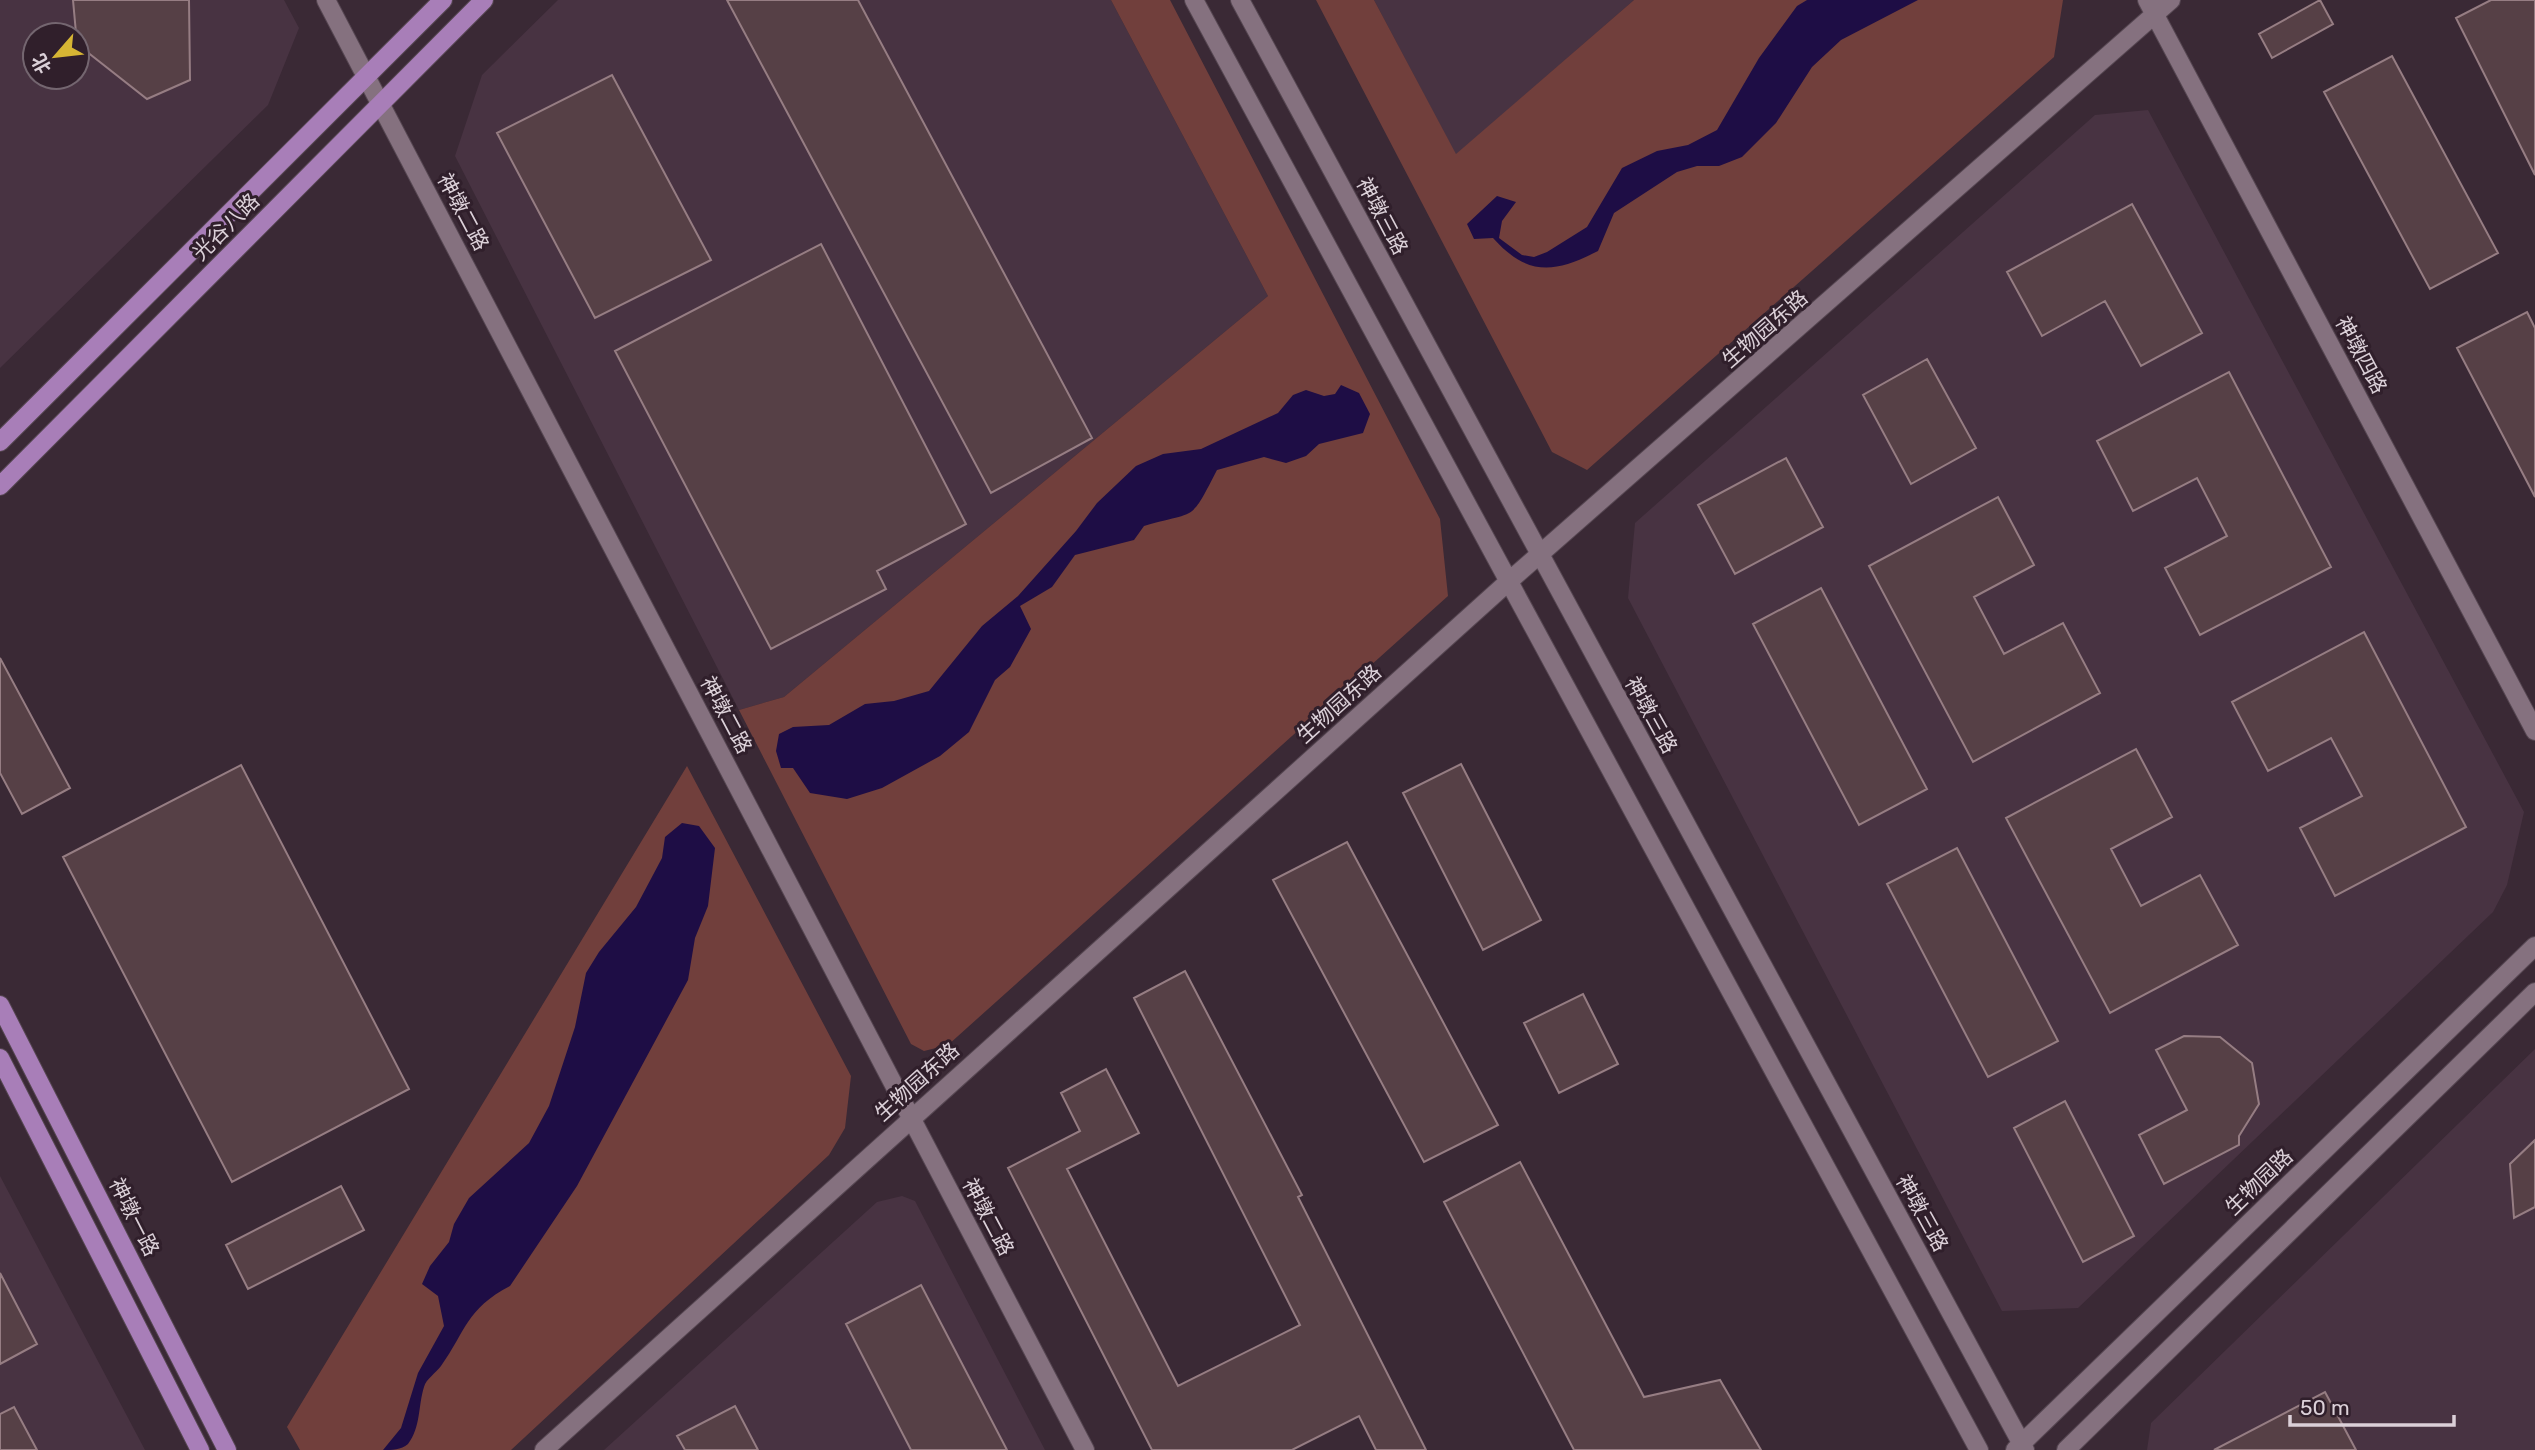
<svg xmlns="http://www.w3.org/2000/svg" width="2535" height="1450" font-family="Rubik,'Noto Sans SC',sans-serif">
  <style>
    .built { fill: #483342; fill-rule: evenodd }
    .green { fill: #713f3c }
    .water { fill: #1e0d45 }
    .building { fill: #564046; stroke: #967d83; stroke-width: 2 }
    .lines { fill: none; stroke-linecap: round; stroke-linejoin: round }
    .minor-casing { stroke: #554651; stroke-width: 20 }
    .major-casing { stroke: #554651; stroke-width: 20 }
    .minor { stroke: #85717f; stroke-width: 18 }
    .major { stroke: #a87eb8; stroke-width: 18 }
    .labels { text-anchor: middle; stroke-width: 6; stroke-linejoin: round; paint-order: stroke }
    .street-label { font-size: 21px; fill: #dbd0d8; stroke: #301f2b }
  </style>
  <rect width="100%" height="100%" fill="#3a2935"/>
  <!-- built -->
  <path class="built" d="M0 0H284L299 28 268 105 0 368ZM35 35H77V77H35Z
    M558 0H1111L1268 296 784 697 739 710 455 156 482 75Z
    M1374 0H1634L1456 155Z
    M2148 110 2524 812 2507 885 2493 912 2078 1308 2002 1311 1628 598 1635 523 2095 115Z
    M2535 1049V1450H2147L2151 1423Z
    M0 1176 145 1450H0Z
    M902 1196 915 1201 1045 1450H604L877 1202Z"/>
  <!-- green -->
  <path class="green" d="M1111 0H1170L1440 519 1448 596 948 1045 924 1051 911 1044 739 710 784 697 1268 296Z
    M1316 0H1374L1456 154 1634 0H2063L2054 57 1587 470 1552 452Z
    M687 766 851 1076 845 1128 829 1155 511 1450H300L287 1427Z"/>
  <!-- water -->
  <path class="water" d="M1807 0H1918L1841 40 1812 67 1776 123 1742 157 1719 166H1697L1677 172 1614 213 1598 251C1555 273 1528 277 1493 238L1474 239 1467 224 1497 196 1516 202 1502 221 1499 238 1522 255 1534 257 1547 252 1587 227 1622 168 1657 151 1688 145 1717 130 1759 58 1797 6Z
    M1341 385 1359 393 1370 414 1363 433 1319 444 1306 456 1286 463 1264 457 1217 470C1189 524 1198 510 1144 526L1134 540 1075 555 1052 587 1020 606 1031 629 1010 667 995 680 969 732 940 756 882 788 847 799 810 793 793 768H781L776 751 779 734 793 727 829 725 865 704 894 701 929 691 982 626 1018 596 1076 531 1097 503 1136 466 1163 454 1201 449 1278 413 1293 395 1306 390 1324 396 1335 394Z
    M682 823 699 826 715 848 708 906 695 938 688 980 577 1186 510 1286C466 1309 466 1331 441 1366 436 1373 426 1379 424 1387 418 1406 421 1427 408 1444 401 1450 392 1450 383 1450L401 1428 418 1373 444 1326 438 1296 422 1284 430 1266 449 1242 454 1224 469 1198 529 1143 549 1106 575 1027 586 973 599 952 636 907 662 858 665 837Z"/>
  <!-- building -->
  <path class="building" d="M73 0H189L190 80 147 99 77 44Z
    M727 0H858L1092 438 991 493Z
    M2320 0 2333 24 2272 58 2259 34Z
    M2491 0H2535V175L2456 18Z
    M2392 56 2498 253 2430 289 2324 92Z
    M612 75 711 260 595 318 497 133Z
    M2132 204 2202 333 2141 366 2105 301 2042 336 2007 272Z
    M821 244 966 524 877 571 886 589 771 649 615 351Z
    M2527 312 2535 328V497L2457 348Z
    M1927 359 1976 448 1911 484 1863 395Z
    M2229 372 2331 567 2200 635 2165 568 2227 536 2197 478 2133 511 2097 441Z
    M1786 458 1823 527 1735 574 1698 505Z
    M1998 497 2034 565 1974 597 2004 654 2063 623 2100 693 1973 762 1869 566Z
    M1821 588 1927 789 1859 825 1753 624Z
    M2364 632 2466 827 2335 896 2300 828 2362 796 2331 738 2268 771 2232 702Z
    M0 658 70 788 22 814 0 773Z
    M2136 749 2172 817 2111 849 2141 906 2200 875 2238 945 2110 1013 2006 818Z
    M1461 764 1541 920 1483 950 1403 793Z
    M241 765 409 1089 232 1182 63 857Z
    M1347 842 1498 1125 1424 1162 1273 880Z
    M1957 848 2058 1041 1988 1077 1887 884Z
    M1185 971 1302 1195 1298 1197 1426 1450H1376L1359 1416 1292 1450H1152L1008 1168 1080 1131 1061 1093 1106 1069 1139 1133 1067 1169 1178 1386 1300 1325 1134 998Z
    M1583 994 1618 1064 1559 1093 1524 1023Z
    M2184 1036 2220 1037 2252 1063 2259 1104 2239 1136V1145L2164 1184 2139 1135 2187 1110 2156 1050Z
    M2065 1101 2134 1236 2083 1262 2014 1128Z
    M2535 1140V1207L2514 1218 2510 1164Z
    M1520 1162 1644 1397 1720 1380 1761 1450H1574L1444 1202Z
    M341 1186 364 1230 248 1289 226 1245Z
    M0 1273 37 1344 0 1364Z
    M921 1285 1007 1450H911L846 1324Z
    M2325 1392 2356 1450H2214Z
    M735 1406 758 1450H685L677 1436Z
    M14 1407 37 1450H0V1414Z"/>
  <g class="lines">
    <!-- minor casing -->
    <g class="minor-casing">
      <path id="minor" d="M326 0 1085 1450
        M1194 0 1979 1450
        M1240 0 2025 1450
        M2147 0 2535 731
        M544 1450 1508 582 2171 0
        M2015 1450 2535 946
        M2066 1450 2535 992"/>
    </g>
    <!-- major casing -->
    <g class="major-casing">
      <path id="major" d="M0 442 443 0
        M0 486 484 0
        M0 1005 227 1450
        M0 1058 200 1450"/>
    </g>
    <!-- minor -->
    <use href="#minor" class="minor"/>
    <!-- major -->
    <use href="#major" class="major"/>
  </g>
  <g class="labels">
    <!-- street labels -->
    <g class="street-label">
      <text transform="translate(463 212) rotate(62)" y="7">神墩二路</text>
      <text transform="translate(1382 216) rotate(62)" y="7">神墩三路</text>
      <text transform="translate(226 227) rotate(-45)" y="7">光谷八路</text>
      <text transform="translate(1765 329) rotate(-41)" y="7">生物园东路</text>
      <text transform="translate(2361 355) rotate(62)" y="7">神墩四路</text>
      <text transform="translate(1339 704) rotate(-42)" y="7">生物园东路</text>
      <text transform="translate(726 715) rotate(62)" y="7">神墩二路</text>
      <text transform="translate(1651 715) rotate(61)" y="7">神墩三路</text>
      <text transform="translate(917 1082) rotate(-42)" y="7">生物园东路</text>
      <text transform="translate(2259 1182) rotate(-44)" y="7">生物园路</text>
      <text transform="translate(1922 1213) rotate(61)" y="7">神墩三路</text>
      <text transform="translate(134 1217) rotate(63)" y="7">神墩一路</text>
      <text transform="translate(988 1217) rotate(62)" y="7">神墩二路</text>
    </g>
  </g>
  <!-- north arrow -->
  <g transform="translate(56 56) rotate(242)"><circle r="33" fill="#301f2b" stroke="#746670" stroke-width="2"/>
  <path d="M0-5L12 26L0 18L-12 26Z" fill="#d6b534"/>
  <text y="-10" font-size="19" font-weight="bold" text-anchor="middle" fill="#dbd0d8">北</text>
  </g>
  <!-- scale -->
  <path d="M2290 1415v10h164v-10" fill="none" stroke="#dbd0d8" stroke-width="3.5"/>
  <text x="2300" y="1415" font-size="21" fill="#dbd0d8" stroke="#301f2b" stroke-width="5" paint-order="stroke">50 m</text>
</svg>
